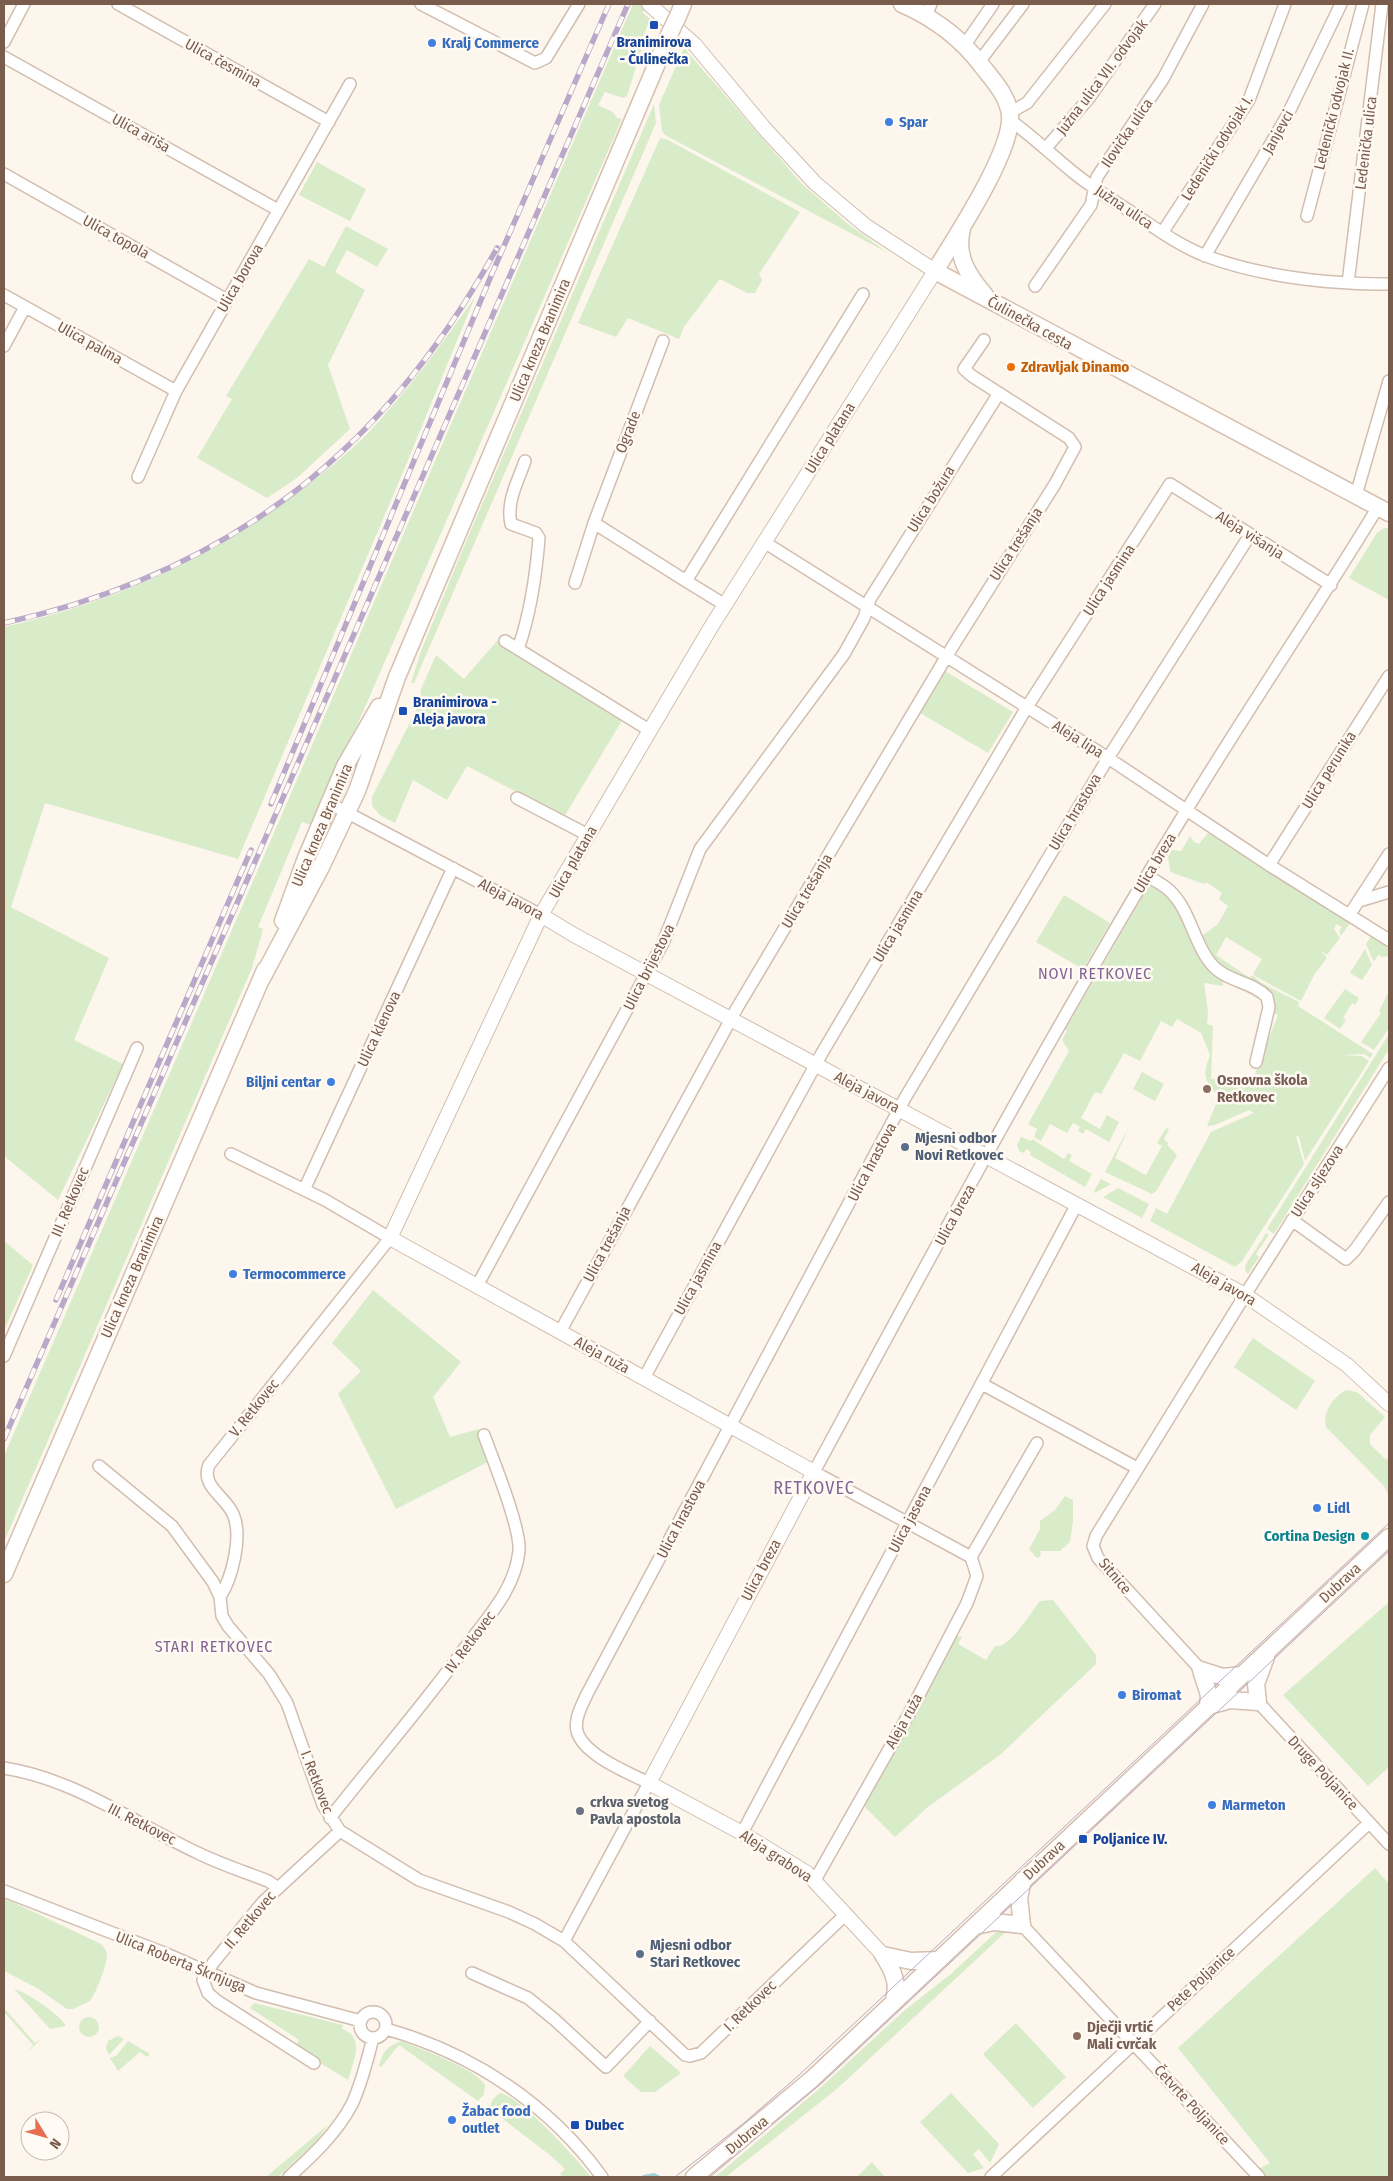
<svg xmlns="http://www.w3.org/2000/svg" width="1393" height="2181" font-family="'Fira Sans Condensed',sans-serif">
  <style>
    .green { fill: #d8ecc9 }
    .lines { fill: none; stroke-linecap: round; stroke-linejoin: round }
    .stream { stroke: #a5d3da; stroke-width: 4 }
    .minor-casing { stroke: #d1beb0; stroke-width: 14 }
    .tertiary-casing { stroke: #d1beb0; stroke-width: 16 }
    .secondary-casing { stroke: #d6c0b0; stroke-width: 19 }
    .minor { stroke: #fff; stroke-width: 11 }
    .tertiary { stroke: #fff; stroke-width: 14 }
    .secondary { stroke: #fff; stroke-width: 16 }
    .tram { stroke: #b9a8c9; stroke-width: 1 }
    .rail-casing { stroke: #b9a8c9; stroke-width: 5.5 }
    .rail { stroke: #fffaf3; stroke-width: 4; stroke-dasharray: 11; stroke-linecap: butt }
    .secondary-bridge-casing { stroke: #d6c0b0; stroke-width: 19; stroke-linecap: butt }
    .secondary-bridge { stroke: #fff; stroke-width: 16 }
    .transit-dot { fill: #1a4fb4; stroke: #fffaf3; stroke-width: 2 }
    .shop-dot { fill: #3f7fe0; stroke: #fffaf3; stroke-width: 2 }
    .food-dot { fill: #e8710a; stroke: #fffaf3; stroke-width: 2 }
    .education-dot { fill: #8d6e63; stroke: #fffaf3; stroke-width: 2 }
    .service-dot { fill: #5c6f8a; stroke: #fffaf3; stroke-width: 2 }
    .culture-dot { fill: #0f9aa8; stroke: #fffaf3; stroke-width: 2 }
    .worship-dot { fill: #6b7280; stroke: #fffaf3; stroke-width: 2 }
    .labels { text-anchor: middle; stroke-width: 5; stroke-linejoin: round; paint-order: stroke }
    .transit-label { font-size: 15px; font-weight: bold; fill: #164399; stroke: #fffaf3; text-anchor: start }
    .shop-label { font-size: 15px; font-weight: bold; fill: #366cbe; stroke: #fffaf3; text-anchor: start }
    .street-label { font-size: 15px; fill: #7a5c4d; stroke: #fffaf3 }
    .food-label { font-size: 15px; font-weight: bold; fill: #c56008; stroke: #fffaf3; text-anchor: start }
    .education-label { font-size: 15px; font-weight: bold; fill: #785e54; stroke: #fffaf3; text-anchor: start }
    .service-label { font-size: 15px; font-weight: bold; fill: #4e5e75; stroke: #fffaf3; text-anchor: start }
    .culture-label { font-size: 15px; font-weight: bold; fill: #0d838f; stroke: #fffaf3; text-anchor: end }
    .worship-label { font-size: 15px; font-weight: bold; fill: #5b616d; stroke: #fffaf3; text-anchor: start }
    .neighbourhood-label { font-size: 16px; letter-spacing: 1px; fill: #846695; stroke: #fffaf3 }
    .quarter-label { font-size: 18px; letter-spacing: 1px; fill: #846695; stroke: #fffaf3 }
  </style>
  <rect width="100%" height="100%" fill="#fdf6ec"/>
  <!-- green -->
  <path class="green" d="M633 4H648L643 13 650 19 641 42 643 44 627 96 623 98 605 92 598 105 613 112 617 118 622 119 313 826 302 822 258 927 263 929 252 968 4 1542V1456Z
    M684 48 801 183 848 224 888 253 665 135 662 131 659 105Z
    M654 104 656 123 414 683H411L421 651 465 544Z
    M660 138 668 140 800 212 759 274 762 280 755 293H747L720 279 684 327 679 339 628 318 616 337 578 323Z
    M317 162 366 189 350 221 299 195Z
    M346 226 388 249 377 267 347 250 335 272 365 290 328 365 350 429 297 478 267 498 197 458 232 399 226 396 309 259 324 267Z
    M475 297 401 477 238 859 45 803 11 907 109 958 74 1040 123 1064 58 1200 4 1156V627C116 601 212 559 304 488 327 470 350 452 370 431 409 389 442 344 475 297Z
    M1384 528H1389V600L1349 578 1377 533Z
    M497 641 623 719 564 817 467 766 447 800 413 780 395 823 381 816 372 806V797L420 703 421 689 436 655 464 679Z
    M945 671 1013 712 988 753 920 713Z
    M1208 833 1350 923 1341 936 1339 931 1342 927 1336 924 1334 929 1340 938 1327 955 1321 951 1327 958 1314 975 1301 1001 1255 976 1253 974 1262 959 1226 937 1216 955 1250 978 1252 975 1260 982 1299 1002 1298 1006 1373 1054 1370 1058 1364 1054 1343 1055 1362 1056 1369 1061 1305 1161 1299 1137 1296 1136 1304 1164 1242 1261 1235 1267 1150 1221 1156 1208 1167 1214 1211 1132 1254 1113 1249 1110 1215 1125 1207 1126 1218 1099C1208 1077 1200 1082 1210 1055L1201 1033 1198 1031 1177 1019 1172 1027 1161 1021 1140 1061 1124 1053 1101 1094 1095 1092 1081 1118 1100 1129 1107 1115 1119 1122 1109 1142 1086 1129 1083 1134 1078 1131 1080 1127 1073 1123 1067 1133 1050 1124 1041 1141 1034 1137 1037 1129 1028 1124 1069 1051 1062 1040 1067 1031 1065 1030 1150 884 1166 891 1222 979 1223 986 1204 983 1208 1012 1207 1024 1213 1026 1211 1079H1253L1278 1015 1272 1012 1271 1001 1215 963 1200 937 1218 924 1228 906 1219 899 1222 893 1206 882 1204 884 1173 873 1170 871 1168 857 1172 850 1181 851 1190 836 1194 842 1199 844Z
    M1064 895 1110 923 1083 969 1036 942Z
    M1371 936 1389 948V956L1383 957 1378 955 1374 962 1366 944Z
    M1365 949 1372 965 1362 980 1350 973Z
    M1345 989 1359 998 1355 1005 1352 1003 1343 1018 1346 1020 1340 1029 1324 1018Z
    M1389 991V1028L1374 1050 1361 1042 1381 1013 1379 1011Z
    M1389 1034V1049L1274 1234 1267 1229Z
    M1142 1072 1164 1084 1155 1101 1133 1089Z
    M1129 1127 1115 1158 1146 1175 1162 1146 1157 1143 1166 1128 1169 1129 1164 1140 1169 1143 1167 1145 1177 1155 1157 1190 1152 1194 1105 1172Z
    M1021 1137 1031 1141 1032 1139 1064 1159 1068 1153 1072 1155 1069 1161 1092 1174 1085 1187 1030 1155 1031 1152 1026 1149 1024 1153 1019 1151 1017 1145Z
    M1101 1179 1111 1184 1095 1193 1094 1191Z
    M1118 1188 1149 1204 1142 1218 1103 1197Z
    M1266 1233 1269 1235 1256 1254 1259 1257 1248 1274 1245 1270 1246 1264Z
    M4 1241 33 1265 4 1331Z
    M373 1290 461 1362 433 1397 450 1437 479 1429 492 1460 396 1509 338 1394 361 1371 332 1343Z
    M1253 1338 1315 1381 1296 1410 1234 1367Z
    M1346 1390 1357 1392 1385 1417 1370 1435V1444L1386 1460 1389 1456V1496L1384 1486 1326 1427C1322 1413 1334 1396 1346 1390Z
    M1065 1496 1073 1500V1521L1070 1542 1060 1551H1040L1041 1556 1037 1558 1029 1549 1040 1529V1521L1055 1510Z
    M1053 1600 1096 1655V1664L1001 1754 928 1807 895 1837 864 1806 950 1649 947 1647 953 1636 962 1637 958 1644 986 1660 995 1646C1009 1650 1031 1612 1040 1601Z
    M1389 1602V1767L1368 1786 1283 1695Z
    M1375 1868 1389 1884V2177H1265L1258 2169 1270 2163 1178 2048Z
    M4 1898 101 1944C104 1947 107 1951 107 1955 107 1965 96 1993 90 2001L73 2009H67L37 1988 4 1971Z
    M1003 1928H1010L838 2088 726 2177H715L820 2088 905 2010 952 1973 994 1934Z
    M14 1989C26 1992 61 2015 66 2026L50 2029Z
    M254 2003 343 2025 342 2029C366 2037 353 2062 348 2080L294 2047 299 2040 250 2008Z
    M4 2008 35 2043 42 2039 27 2052 33 2045 4 2012Z
    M79 2027a10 10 0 1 1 20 0a10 10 0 1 1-20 0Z
    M1016 2023 1066 2077 1033 2108 983 2054Z
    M118 2036 124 2039 109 2055 106 2048 108 2041Z
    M128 2041 150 2054 147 2057 140 2052 118 2071 110 2058 116 2056Z
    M401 2041C420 2049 475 2068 485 2085L484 2094 478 2101 399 2045 381 2067 379 2066C384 2049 386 2048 401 2041Z
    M650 2046 681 2073 655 2092H641L623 2076Z
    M500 2093C521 2097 577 2159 591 2177H563L560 2174 565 2169 551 2156 489 2108 493 2099Z
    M951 2093 999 2144 990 2163 979 2149 973 2154 984 2168 968 2173 920 2122Z
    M342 2105 316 2142 278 2177H266L329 2124Z
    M872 2162 885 2177H857Z"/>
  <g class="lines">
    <!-- stream -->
    <path class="stream" d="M644 2177 654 2175 658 2177"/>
    <!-- minor casing -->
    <g class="minor-casing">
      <path id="minor" d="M118 4 329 122
        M421 4 535 63 546 58 579 4
        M926 15 931 4
        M4 42 24 4
        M964 46 993 4
        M4 57 278 210
        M979 62 1023 4
        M1009 113 1027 103 1105 4
        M1010 120C1032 136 1052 155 1074 173 1095 190 1118 203 1140 218 1161 232 1182 247 1206 256 1263 277 1329 284 1389 284
        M1046 148 1089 98 1155 4
        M4 174 227 300
        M1307 216 1363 4
        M1162 233 1249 100 1285 4
        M1205 256 1287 116 1341 4
        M1348 283 1382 4
        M1035 286 1091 205 1097 177 1163 79 1203 4
        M4 295 176 391
        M663 341 594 523 686 581
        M4 346 25 307
        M138 477 176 391 350 84
        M1356 495 1389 381
        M764 542 1108 758 1269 865 1389 940
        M575 583 594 523
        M725 605 686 581 863 294
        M505 641 649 730
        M518 649C531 612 536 576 539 538L536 533 511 524C506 502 518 481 525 461
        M517 798 588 835
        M329 803 541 915
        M1269 865 1389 676
        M1148 876C1155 881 1164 885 1170 891 1191 911 1194 946 1214 967 1229 982 1253 982 1267 997L1269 1007 1256 1062
        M1359 901 1389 892
        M1350 914 1389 854
        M304 1190 453 868
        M1292 1220 1346 1259 1355 1250 1389 1202
        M477 1286 663 943 700 849 844 654 864 618 870 599 999 393
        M560 1332 737 1008 951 649 1055 484 1075 447 1069 438 972 376 964 369 984 340
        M4 1356 137 1048
        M644 1378 822 1053 1027 707 1170 484 1331 585
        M982 1384 1137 1468
        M99 1466 172 1526 213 1582 220 1597 222 1616 228 1626 269 1674 287 1703 323 1805 340 1831 419 1880 509 1912 535 1924 564 1941 685 2055 690 2056 701 2053 846 1914
        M971 1557 1037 1443
        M220 1597C232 1578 243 1536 233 1514 226 1497 200 1486 209 1465L390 1238 325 1200 231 1154
        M1201 1670 1098 1558 1093 1546 1096 1536 1245 1295 1389 1068
        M1258 1702 1389 1844
        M4 1768C75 1779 134 1823 198 1853 220 1864 245 1872 268 1881L277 1887
        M330 1818C374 1762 420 1709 462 1652 484 1621 515 1591 519 1551 521 1528 493 1460 484 1435
        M742 1833 1077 1204
        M815 1880 909 1714 967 1603 977 1576 971 1557 814 1472C935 1248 1056 1023 1189 806 1250 705 1317 608 1378 507
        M4 1891 164 1953 256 1993 361 2021
        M1022 1925 1259 2177
        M564 1941 649 1783C629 1773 583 1755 577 1731 574 1719 582 1705 587 1694L905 1098 1108 758 1250 535
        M472 1973 528 1998 555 2020 606 2067 650 2021
        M360 2025a13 13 0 1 1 26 0a13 13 0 1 1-26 0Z
        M386 2029C472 2053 549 2104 602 2177
        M314 2063 217 2001 208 1993 203 1980 213 1963 263 1902 340 1831
        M289 2177C312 2156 337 2133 352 2104 362 2083 367 2060 373 2038
        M991 2177 1369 1823"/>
    </g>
    <!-- tertiary casing -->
    <g class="tertiary-casing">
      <path id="tertiary" d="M649 4 695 45 765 129 815 183 866 226 935 271 711 627 541 915 390 1238 814 1472 649 1783 742 1833 807 1873 883 1955
        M541 915 574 935 1245 1295 1347 1365 1389 1404"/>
    </g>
    <!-- secondary casing -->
    <g class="secondary-casing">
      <path id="secondary" d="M902 4C934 18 961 38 982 66 993 80 1008 96 1010 115 1013 151 955 238 935 271L1389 513
        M678 16 683 4
        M962 229C955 255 968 276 985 295
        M283 921 306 858 345 766 379 707
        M261 980 321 867 357 791 397 677 669 35
        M4 1574 265 970
        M1201 1670 1223 1677 1242 1675
        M1201 1670 1209 1695 1208 1707
        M1212 1705 1230 1700 1258 1702 1256 1684 1266 1657
        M975 1926 994 1922 1022 1925 1019 1898 1023 1880
        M883 1955 911 1961 939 1960
        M883 1955C893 1970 900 1985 893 2003
        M694 2177 812 2079 1389 1537"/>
    </g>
    <!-- minor -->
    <use href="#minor" class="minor"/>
    <!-- tertiary -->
    <use href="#tertiary" class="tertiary"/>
    <!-- secondary -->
    <use href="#secondary" class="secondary"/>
    <!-- tram -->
    <path class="tram" d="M675 2177 744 2123 798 2076 1389 1523
      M710 2177 823 2082 1389 1551"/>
    <!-- rail casing -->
    <g class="rail-casing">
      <path id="rail" d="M4 623C230 573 386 450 497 248
        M271 804 491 276 609 4
        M56 1300 251 850
        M4 1439 628 4"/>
    </g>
    <!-- rail -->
    <use href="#rail" class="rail"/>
    <!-- secondary-bridge casing -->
    <g class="secondary-bridge-casing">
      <path id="secondary-bridge" d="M669 35 678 16"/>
    </g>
    <!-- secondary-bridge -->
    <use href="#secondary-bridge" class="secondary-bridge"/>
  </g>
  <!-- markers -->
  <g class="transit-dot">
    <rect x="649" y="20" width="10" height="10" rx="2.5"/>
    <rect x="398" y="706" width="10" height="10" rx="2.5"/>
    <rect x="1078" y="1834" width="10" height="10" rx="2.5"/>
    <rect x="570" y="2120" width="10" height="10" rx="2.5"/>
  </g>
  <g class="shop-dot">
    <circle cx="432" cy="43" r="5"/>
    <circle cx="889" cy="122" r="5"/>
    <circle cx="331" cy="1082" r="5"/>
    <circle cx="233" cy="1274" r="5"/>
    <circle cx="1317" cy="1508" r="5"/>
    <circle cx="1122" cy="1695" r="5"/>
    <circle cx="1212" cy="1805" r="5"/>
    <circle cx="452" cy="2120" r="5"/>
  </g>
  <circle class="food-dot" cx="1011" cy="367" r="5"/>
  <g class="education-dot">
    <circle cx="1207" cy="1089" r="5"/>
    <circle cx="1077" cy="2036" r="5"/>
  </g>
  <g class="service-dot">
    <circle cx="905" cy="1147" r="5"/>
    <circle cx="640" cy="1954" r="5"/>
  </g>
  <circle class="culture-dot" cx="1365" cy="1536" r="5"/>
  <circle class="worship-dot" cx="580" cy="1811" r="5"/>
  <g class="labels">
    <!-- transit labels -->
    <g class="transit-label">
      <text x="654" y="47" text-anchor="middle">Branimirova<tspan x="654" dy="17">- Čulinečka</tspan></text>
      <text x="413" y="707">Branimirova -<tspan x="413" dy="17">Aleja javora</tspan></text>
      <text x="1093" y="1844">Poljanice IV.</text>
      <text x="585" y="2130">Dubec</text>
    </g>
    <!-- shop labels -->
    <g class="shop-label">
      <text x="442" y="48">Kralj Commerce</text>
      <text x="899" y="127">Spar</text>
      <text x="321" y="1087" text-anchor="end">Biljni centar</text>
      <text x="243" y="1279">Termocommerce</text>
      <text x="1327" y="1513">Lidl</text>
      <text x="1132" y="1700">Biromat</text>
      <text x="1222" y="1810">Marmeton</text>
      <text x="462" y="2116">Žabac food<tspan x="462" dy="17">outlet</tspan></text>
    </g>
    <!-- street labels -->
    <g class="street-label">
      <text transform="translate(223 63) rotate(29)" y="5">Ulica česmina</text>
      <text transform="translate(1102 77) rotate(-53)" y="5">Južna ulica VII. odvojak</text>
      <text transform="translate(1334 109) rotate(-76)" y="5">Ledenički odvojak II.</text>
      <text transform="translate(1278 132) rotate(-61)" y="5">Janjevci</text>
      <text transform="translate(141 133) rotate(29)" y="5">Ulica ariša</text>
      <text transform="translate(1127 133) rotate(-56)" y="5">Ilovička ulica</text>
      <text transform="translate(1366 143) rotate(-83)" y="5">Ledenička ulica</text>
      <text transform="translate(1217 148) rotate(-58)" y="5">Ledenički odvojak I.</text>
      <text transform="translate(1124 207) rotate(34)" y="5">Južna ulica</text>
      <text transform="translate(116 237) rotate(29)" y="5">Ulica topola</text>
      <text transform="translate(240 278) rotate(-60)" y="5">Ulica borova</text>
      <text transform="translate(1030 323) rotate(29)" y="5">Čulinečka cesta</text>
      <text transform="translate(540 340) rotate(-67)" y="5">Ulica kneza Branimira</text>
      <text transform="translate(90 343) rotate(29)" y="5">Ulica palma</text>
      <text transform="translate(628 432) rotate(-69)" y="5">Ograde</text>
      <text transform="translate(830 438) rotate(-58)" y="5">Ulica platana</text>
      <text transform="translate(931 499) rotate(-58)" y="5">Ulica božura</text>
      <text transform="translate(1250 535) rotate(32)" y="5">Aleja višanja</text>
      <text transform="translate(1016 544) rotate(-57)" y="5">Ulica trešanja</text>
      <text transform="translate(1109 580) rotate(-57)" y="5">Ulica jasmina</text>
      <text transform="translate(1078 739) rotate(32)" y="5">Aleja lipa</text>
      <text transform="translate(1329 770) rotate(-58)" y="5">Ulica perunika</text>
      <text transform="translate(1075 812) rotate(-59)" y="5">Ulica hrastova</text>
      <text transform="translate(322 825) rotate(-67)" y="5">Ulica kneza Branimira</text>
      <text transform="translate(573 862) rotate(-60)" y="5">Ulica platana</text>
      <text transform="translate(1155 863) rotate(-59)" y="5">Ulica breza</text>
      <text transform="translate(807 891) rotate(-59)" y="5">Ulica trešanja</text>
      <text transform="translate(511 899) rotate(28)" y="5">Aleja javora</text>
      <text transform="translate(898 926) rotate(-59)" y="5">Ulica jasmina</text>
      <text transform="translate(649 967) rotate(-63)" y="5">Ulica brijestova</text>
      <text transform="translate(379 1029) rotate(-65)" y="5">Ulica klenova</text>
      <text transform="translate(867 1092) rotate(28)" y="5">Aleja javora</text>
      <text transform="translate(872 1162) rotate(-62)" y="5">Ulica hrastova</text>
      <text transform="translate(1317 1181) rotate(-57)" y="5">Ulica sljezova</text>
      <text transform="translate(70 1202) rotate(-67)" y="5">III. Retkovec</text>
      <text transform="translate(955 1215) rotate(-61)" y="5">Ulica breza</text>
      <text transform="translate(607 1244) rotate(-62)" y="5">Ulica trešanja</text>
      <text transform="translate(132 1277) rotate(-66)" y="5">Ulica kneza Branimira</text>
      <text transform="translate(698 1278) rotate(-61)" y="5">Ulica jasmina</text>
      <text transform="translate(1224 1284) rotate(30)" y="5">Aleja javora</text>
      <text transform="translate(602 1355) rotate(29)" y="5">Aleja ruža</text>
      <text transform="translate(254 1408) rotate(-51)" y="5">V. Retkovec</text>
      <text transform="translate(681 1519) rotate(-62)" y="5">Ulica hrastova</text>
      <text transform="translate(910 1519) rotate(-62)" y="5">Ulica jasena</text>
      <text transform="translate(761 1570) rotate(-62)" y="5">Ulica breza</text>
      <text transform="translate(1115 1576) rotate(50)" y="5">Sitnice</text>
      <text transform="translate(1340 1583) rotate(-43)" y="5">Dubrava</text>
      <text transform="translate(470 1642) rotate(-53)" y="5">IV. Retkovec</text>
      <text transform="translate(904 1721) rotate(-61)" y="5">Aleja ruža</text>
      <text transform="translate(1323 1773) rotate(47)" y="5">Druge Poljanice</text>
      <text transform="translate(317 1782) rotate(69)" y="5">I. Retkovec</text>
      <text transform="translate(142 1824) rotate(27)" y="5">III. Retkovec</text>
      <text transform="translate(776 1856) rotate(33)" y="5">Aleja grabova</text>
      <text transform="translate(1044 1860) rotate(-43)" y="5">Dubrava</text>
      <text transform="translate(250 1920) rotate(-50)" y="5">II. Retkovec</text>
      <text transform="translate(181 1962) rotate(22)" y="5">Ulica Roberta Škrnjuga</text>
      <text transform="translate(1201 1979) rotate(-43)" y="5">Pete Poljanice</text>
      <text transform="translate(750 2006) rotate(-44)" y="5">I. Retkovec</text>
      <text transform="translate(1192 2105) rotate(47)" y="5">Četvrte Poljanice</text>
      <text transform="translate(747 2135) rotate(-40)" y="5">Dubrava</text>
    </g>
    <!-- food labels -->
    <g class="food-label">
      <text x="1021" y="372">Zdravljak Dinamo</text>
    </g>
    <!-- education labels -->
    <g class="education-label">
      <text x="1217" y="1085">Osnovna škola<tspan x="1217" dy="17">Retkovec</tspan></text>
      <text x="1087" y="2032">Dječji vrtić<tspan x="1087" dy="17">Mali cvrčak</tspan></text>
    </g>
    <!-- service labels -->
    <g class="service-label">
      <text x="915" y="1143">Mjesni odbor<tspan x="915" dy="17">Novi Retkovec</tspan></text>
      <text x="650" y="1950">Mjesni odbor<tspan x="650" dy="17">Stari Retkovec</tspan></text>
    </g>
    <!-- culture labels -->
    <g class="culture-label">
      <text x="1355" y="1541">Cortina Design</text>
    </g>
    <!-- worship labels -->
    <g class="worship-label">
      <text x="590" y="1807">crkva svetog<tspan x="590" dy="17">Pavla apostola</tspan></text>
    </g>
    <!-- neighbourhood labels -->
    <g class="neighbourhood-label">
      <text x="1095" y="979">NOVI RETKOVEC</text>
      <text x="214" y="1652">STARI RETKOVEC</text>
    </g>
    <!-- quarter labels -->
    <g class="quarter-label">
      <text x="814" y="1494">RETKOVEC</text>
    </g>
  </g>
  <!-- border -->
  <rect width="1393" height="2181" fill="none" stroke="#7a5c4d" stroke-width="10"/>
  <!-- north arrow -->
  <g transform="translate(45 2136) rotate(127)"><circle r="24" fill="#fffaf3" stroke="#cabbb1"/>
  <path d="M0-4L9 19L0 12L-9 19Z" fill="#e76f51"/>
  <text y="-8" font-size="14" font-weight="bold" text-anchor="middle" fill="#7a5c4d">N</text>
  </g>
</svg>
